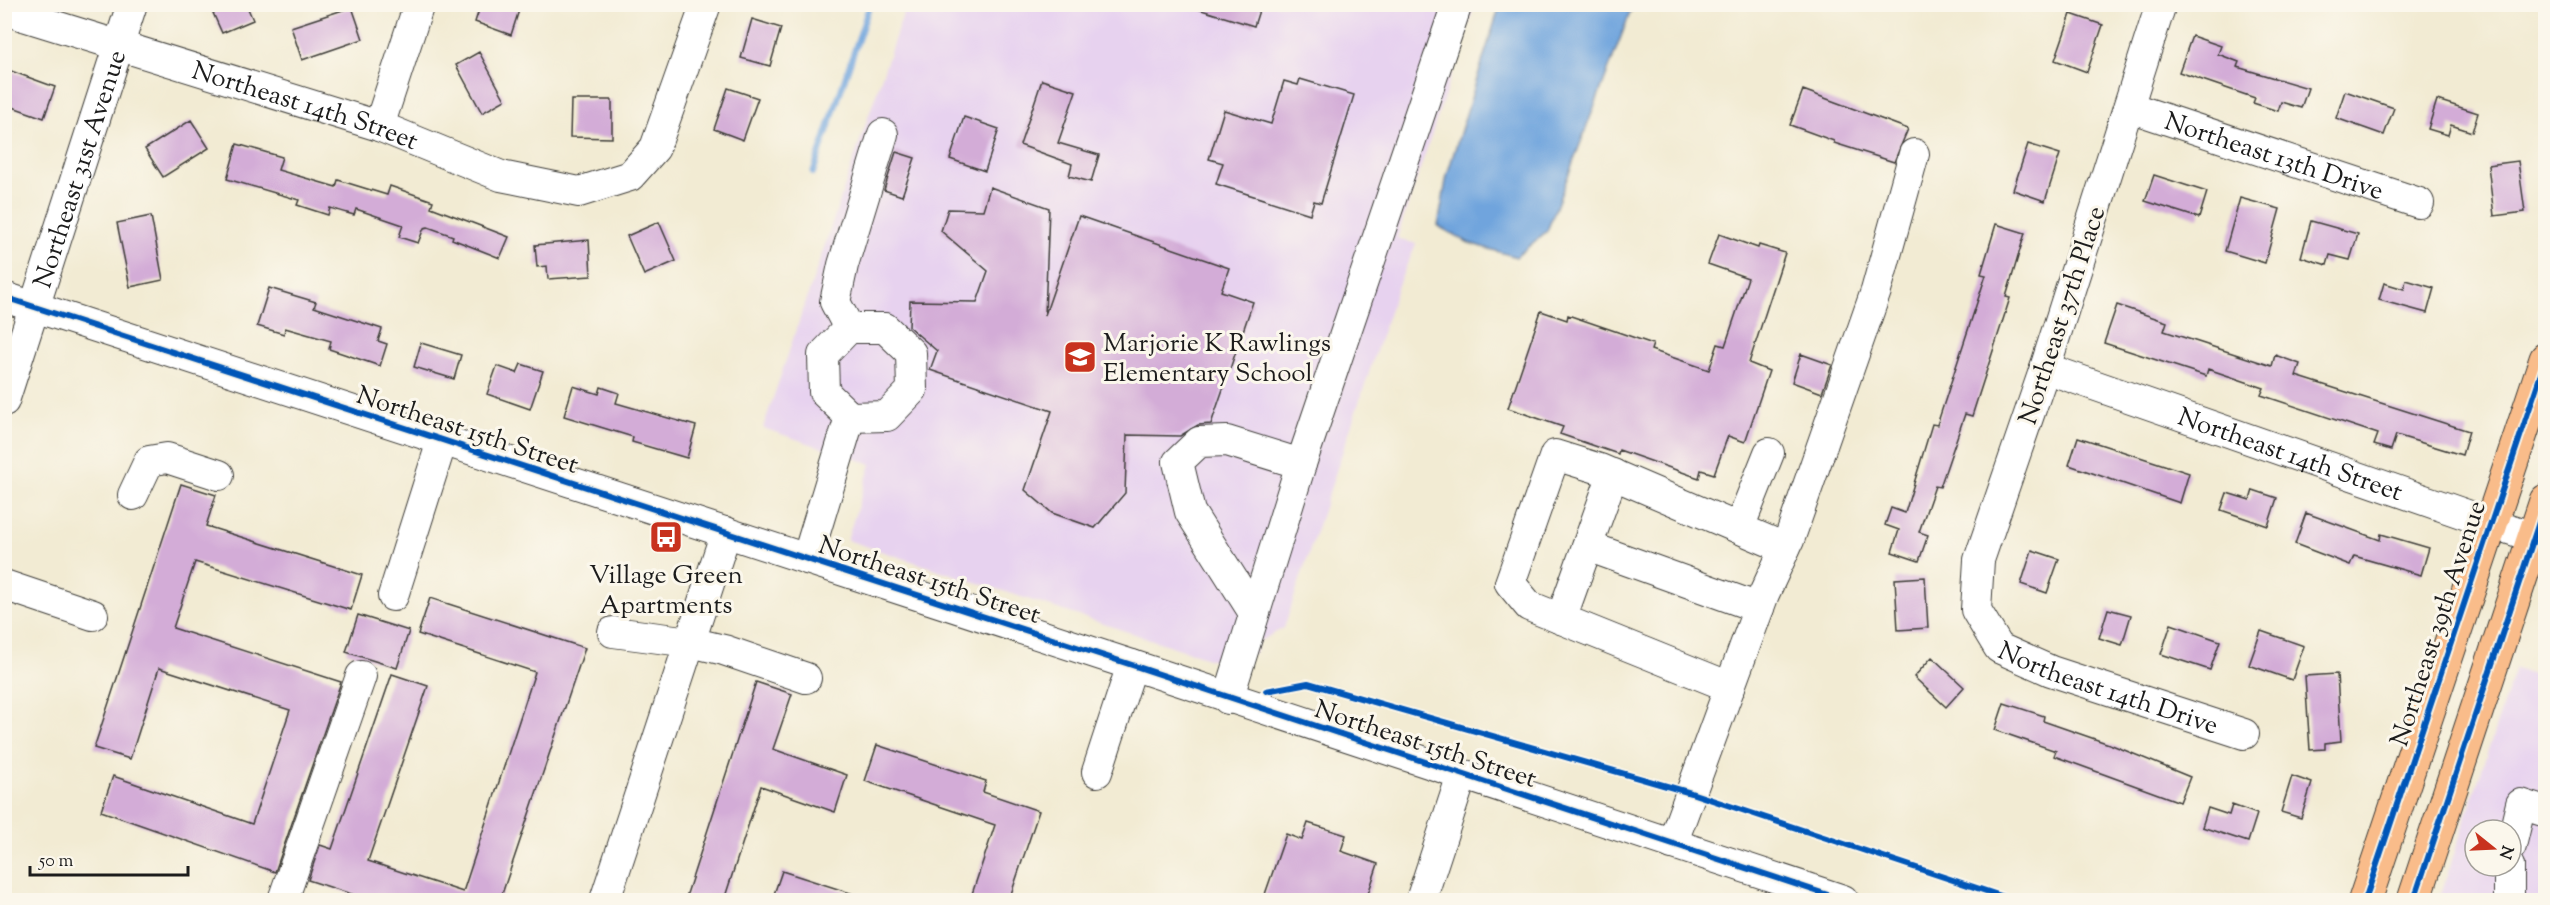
<svg xmlns="http://www.w3.org/2000/svg" width="2550" height="905" font-family="'Sorts Mill Goudy',serif">
  <style>
    .built { fill: #e7d2ef; fill-rule: evenodd }
    .water { fill: #70a4dd; stroke: #46607c; stroke-width: 1.5 }
    .lines { fill: none; stroke-linecap: round; stroke-linejoin: round }
    .stream { stroke: #70a4dd; stroke-width: 6 }
    .building { fill: #d3acd7 }
    .minor-casing { stroke: #3c3b37; stroke-width: 32 }
    .major-casing { stroke: #3c3b37; stroke-width: 35 }
    .minor { stroke: #fff; stroke-width: 30 }
    .major { stroke: #f9bc8a; stroke-width: 33 }
    .cycleway-casing { stroke: #fbf7ec; stroke-width: 10 }
    .cycleway { stroke: #0057b8; stroke-width: 6 }
    .labels { text-anchor: middle; stroke-width: 6; stroke-linejoin: round; paint-order: stroke }
    .street-label { font-size: 26px; fill: #1c1c1c; stroke: #fbf7ec }
    .poi-label { font-size: 26px; fill: #1c1c1c; stroke: #fbf7ec; text-anchor: start }
  </style>
  <rect width="100%" height="100%" fill="#fbf7ec"/>
  <filter id="ink" filterUnits="userSpaceOnUse"><feTurbulence type="fractalNoise" baseFrequency=".0167" numOctaves="2"/><feDisplacementMap in="SourceGraphic" scale="12" xChannelSelector="R" yChannelSelector="G"/><feConvolveMatrix kernelMatrix="1 2 1 2 8 2 1 2 1" color-interpolation-filters="sRGB"/></filter>
  <filter id="wash" filterUnits="userSpaceOnUse"><feTurbulence type="fractalNoise" baseFrequency=".008" numOctaves="4" result="noise"/><feDisplacementMap in="SourceGraphic" scale="24" xChannelSelector="R" yChannelSelector="G"/><feGaussianBlur stdDeviation="1.35" result="paint"/><feColorMatrix in="noise" values="0 0 0 0 0 0 0 0 0 0 0 0 0 0 0 0 0 1.4 0 .05"/><feComposite in="paint" operator="in"/></filter>
  <g filter="url(#wash)">
    <rect width="100%" height="100%" fill="#f2ebd3"/>
    <!-- built -->
    <path class="built" d="M906 5H1475L1397 238 1416 244 1398 285 1284 628 1258 642 1255 653 1220 662 847 540 871 464 763 428Z
      M2515 668 2545 678V900H2439ZM2475 830H2511V866H2475Z"/>
    <!-- water -->
    <path class="water" d="M1500 5H1633L1547 231 1516 257 1469 243 1438 226 1447 175Z"/>
    <g class="lines">
      <!-- stream -->
      <path class="stream" d="M813 173 870 4"/>
    </g>
    <g id="blocks">
      <!-- building -->
      <path class="building" d="M209 4H246L253 20 222 33Z
        M481 4H521L511 35 475 22Z
        M1199 4H1261L1254 26 1198 9Z
        M352 7 363 39 302 60 291 27Z
        M2071 14 2103 25 2087 72 2055 60Z
        M752 19 781 28 770 66 741 58Z
        M2192 36 2221 46 2218 54 2239 62 2237 67 2308 88 2301 108 2281 102 2278 111 2253 103 2255 98 2179 72Z
        M479 52 505 100 482 113 456 65Z
        M11 71 55 87 44 118 4 104V88Z
        M1300 79 1354 95 1321 203 1314 201 1310 214 1216 184 1223 163 1209 159 1224 110 1271 124 1284 81 1298 85Z
        M1042 80 1076 91 1058 143 1099 155 1091 182 1069 176 1072 164 1020 145Z
        M728 88 758 98 743 140 714 129Z
        M1803 90 1908 129 1894 162 1834 143V141L1790 125Z
        M2345 91 2394 108 2384 135 2336 118Z
        M571 100H612V138L570 137Z
        M2437 100 2478 113 2472 132 2451 125 2448 135 2428 129Z
        M964 117 999 129 985 171 950 159Z
        M191 120 209 148 163 177 145 149Z
        M237 144 282 157 278 170 336 187 338 180 387 195 390 186 433 201 431 207 509 237 500 258 452 239 453 236 428 227 424 228 418 243 399 237 403 225 356 209 354 215 330 208 328 215 297 205 299 200 227 179Z
        M2028 144 2060 154 2045 201 2013 190Z
        M896 152 915 158 902 196 884 190Z
        M2518 161 2525 212 2494 216 2488 165Z
        M2154 175 2207 192 2199 218 2145 201Z
        M990 187 1049 208 1045 315 1079 216 1229 268 1221 291 1253 302 1211 424 1198 425 1180 436 1127 435 1125 493 1095 528 1052 513 1025 490 1052 411 930 370 937 351 909 327 910 301 977 302 988 271 941 231 948 209 983 210Z
        M2240 198 2280 209 2265 263 2225 251Z
        M151 216 163 280 130 287 117 223Z
        M2311 221 2358 234 2350 260 2330 255 2327 265 2301 257Z
        M659 222 676 261 644 275 627 236Z
        M1996 224 2025 233 2006 297 2010 298 1972 416 1965 414 1940 487 1935 486 1919 532 1928 535 1919 561 1892 552 1899 530 1885 525 1891 508 1905 513 1932 424 1937 425 1986 275 1981 274Z
        M1719 234 1758 248 1759 245 1785 253 1749 363 1769 371 1745 442 1728 436 1714 474 1701 470 1699 478 1619 450 1618 454 1560 434 1563 427 1508 408 1541 311 1567 320 1568 315 1653 344 1651 350 1709 370 1718 344 1725 346 1748 278 1708 264Z
        M589 240 591 276 548 279 547 266 537 267 535 245Z
        M2406 280 2434 288 2427 313 2379 300 2384 283 2404 289Z
        M269 288 316 302 314 307 382 329 378 341 387 344 380 366 329 349 331 341 285 328 284 334 257 326Z
        M2117 305 2167 322 2164 331 2272 366 2275 355 2300 364 2296 376 2469 431 2462 455 2396 435 2391 450 2374 445 2378 434 2261 395 2264 388 2208 369 2206 376 2104 343Z
        M421 343 461 355 454 379 414 367Z
        M1801 354 1832 365 1822 393 1792 382Z
        M521 364 543 371 530 409 487 394 497 366 517 373Z
        M573 386 599 394 601 387 619 393 616 403 696 426 687 458 632 442 633 437 564 416Z
        M2078 437 2189 473 2180 503 2069 465Z
        M181 484 216 495 206 526 362 575 351 610 195 562 173 628 341 682 275 872 101 811 113 776 252 824 290 710 159 668 130 759 94 748Z
        M2253 490 2277 498 2268 526 2221 510 2227 493 2250 500Z
        M2306 513 2380 540 2381 534 2429 548 2421 575 2354 556 2350 565 2295 544Z
        M2032 550 2059 559 2047 593 2021 584Z
        M1925 577 1928 628 1898 630 1895 579Z
        M430 598 585 648 500 900H370L308 880 320 845 332 849 392 674 428 686 368 861 463 892 535 672 418 634Z
        M2108 609 2131 615 2122 645 2099 638Z
        M358 615 409 631 397 668 346 652Z
        M2171 624 2220 641 2210 670 2161 654Z
        M2261 631 2304 646 2292 680 2249 665Z
        M1932 657 1964 687 1946 707 1914 677Z
        M2337 674 2341 741 2325 743V749L2310 750 2305 676Z
        M756 682 792 694 773 749 847 775 835 812 761 786 724 900H685Z
        M2004 703 2044 716 2043 721 2112 745 2190 777 2180 802 2054 756 2056 751 1995 730Z
        M877 745 986 781 983 792 1039 811 1009 900H970L995 825 865 781Z
        M2292 776 2312 783 2301 818 2281 812Z
        M2232 805 2257 814 2248 842 2202 827 2208 808 2229 815Z
        M1308 823 1346 835 1341 851 1378 864 1366 900H1263L1286 834 1302 840Z
        M782 871 863 897V900H772Z"/>
    </g>
  </g>
  <g filter="url(#ink)">
    <use href="#blocks" fill-opacity="0" stroke="#3c3b37" stroke-width="1.5"/>
    <g class="lines">
      <!-- minor casing -->
      <g class="minor-casing">
        <g id="minor">
          <path id="s1" d="M2161 4 2045 368 1979 560 1976 610 1999 648 2051 671 2244 734"/>
          <path id="s2" d="M4 10 379 126 501 176 579 192 630 176 655 148 706 4"/>
          <path id="s3" d="M2129 107 2419 203"/>
          <path d="M379 126 419 4"/>
          <path d="M4 297 1132 665 1843 900"/>
          <path d="M849 328H885L911 353 912 390 887 416 850 417 824 392 823 355Z"/>
          <path d="M849 328 835 302 843 265 883 134"/>
          <path id="s4" d="M2045 368 2490 523 2534 537 2546 536"/>
          <path id="s5" d="M4 401 132 4"/>
          <path d="M133 495 149 461 167 458 219 475"/>
          <path d="M1739 528 1769 453"/>
          <path d="M1587 546 1759 608"/>
          <path d="M807 559 850 417"/>
          <path d="M4 585 93 615"/>
          <path d="M393 596 442 441"/>
          <path d="M1254 613 1190 512 1178 462 1199 442 1227 441 1301 464"/>
          <path d="M1561 619 1613 474"/>
          <path d="M613 632 690 642 724 650 806 678"/>
          <path d="M1730 687 1529 606 1510 583 1555 455 1600 469 1785 548"/>
          <path d="M1228 699 1301 464 1457 4"/>
          <path d="M1097 772 1132 665"/>
          <path d="M1672 844 1764 594 1789 540 1876 291 1914 154"/>
          <path d="M2511 846 2521 804 2546 812"/>
          <path d="M284 897 361 676"/>
          <path d="M605 900 726 532"/>
          <path d="M1421 900 1462 775"/>
          <path d="M2509 900V866"/>
        </g>
      </g>
      <!-- major casing -->
      <g class="major-casing">
        <path id="major" d="M2365 900 2546 359
          M2414 900 2546 501"/>
      </g>
      <!-- minor -->
      <use href="#minor" class="minor"/>
      <!-- major -->
      <use href="#major" class="major"/>
      <!-- cycleway casing -->
      <g class="cycleway-casing">
        <path id="cycleway" d="M4 297 1132 665 1843 900
          M1266 691 1308 683 1691 793 2013 900
          M2365 900 2546 359
          M2414 900 2546 501"/>
      </g>
      <!-- cycleway -->
      <use href="#cycleway" class="cycleway"/>
    </g>
  </g>
  <!-- icons -->
  <defs>
    <g id="school-square" transform="scale(1.725)"><rect x="-9" y="-9" width="18" height="18" rx="4" fill="#c8321e" stroke="#fbf7ec"/><path d="M0-5L7-2L0 1L-7-2ZM-4 1L0 2.5L4 1V4Q0 6-4 4Z" fill="#fff"/></g>
    <g id="bus-square" transform="scale(1.725)"><rect x="-9" y="-9" width="18" height="18" rx="4" fill="#c8321e" stroke="#fbf7ec"/><path d="M-5-6H5V4H4V6H2V4H-2V6H-4V4H-5ZM-3.5-4V0h7V-4ZM-3.5 1.2v1.5H-2V1.2ZM2 1.2v1.5H3.5V1.2Z" fill="#fff"/></g>
  </defs>
  <g fill-rule="evenodd">
    <use href="#school-square" x="1080" y="357"/>
    <use href="#bus-square" x="666" y="537"/>
  </g>
  <g class="labels">
    <!-- street labels -->
    <g class="street-label">
      <text dy="9" stroke="none"><textPath href="#s2" startOffset="316">Northeast 14th Street</textPath></text>
      <text dy="9" stroke="none"><textPath href="#s3" startOffset="153">Northeast 13th Drive</textPath></text>
      <text dy="9" stroke="none"><textPath href="#s5" startOffset="244">Northeast 31st Avenue</textPath></text>
      <text transform="translate(2061 315) rotate(-72)" y="9">Northeast 37th Place</text>
      <text transform="translate(468 429) rotate(18)" y="9">Northeast 15th Street</text>
      <text dy="9" stroke="none"><textPath href="#s4" startOffset="260">Northeast 14th Street</textPath></text>
      <text transform="translate(930 579) rotate(18)" y="9">Northeast 15th Street</text>
      <text transform="translate(2437 623) rotate(-72)" y="9">Northeast 39th Avenue</text>
      <text dy="9" stroke="none"><textPath href="#s1" startOffset="796">Northeast 14th Drive</textPath></text>
      <text transform="translate(1426 743) rotate(18)" y="9">Northeast 15th Street</text>
    </g>
    <!-- poi labels -->
    <g class="poi-label">
      <text x="1103" y="351">Marjorie K Rawlings<tspan x="1103" dy="30">Elementary School</tspan></text>
      <text x="666" y="583" text-anchor="middle">Village Green<tspan x="666" dy="30">Apartments</tspan></text>
    </g>
  </g>
  <!-- margin -->
  <rect width="2550" height="905" fill="none" stroke="#fbf7ec" stroke-width="24"/>
  <!-- north arrow -->
  <g transform="translate(2493 848) rotate(108)"><circle r="28" fill="#fbf7ec" stroke="#a29f99" stroke-width="1.5"/>
  <path d="M0-4.5L10 22L0 15L-10 22Z" fill="#c8321e"/>
  <text y="-9" font-size="16" font-weight="bold" text-anchor="middle" fill="#1c1c1c">N</text>
  </g>
  <!-- scale -->
  <path d="M30 866v9h158v-9" fill="none" stroke="#1c1c1c" stroke-width="3"/>
  <text x="39" y="866" font-size="18" fill="#1c1c1c" stroke="#fbf7ec" stroke-width="4.5" paint-order="stroke">50 m</text>
</svg>
